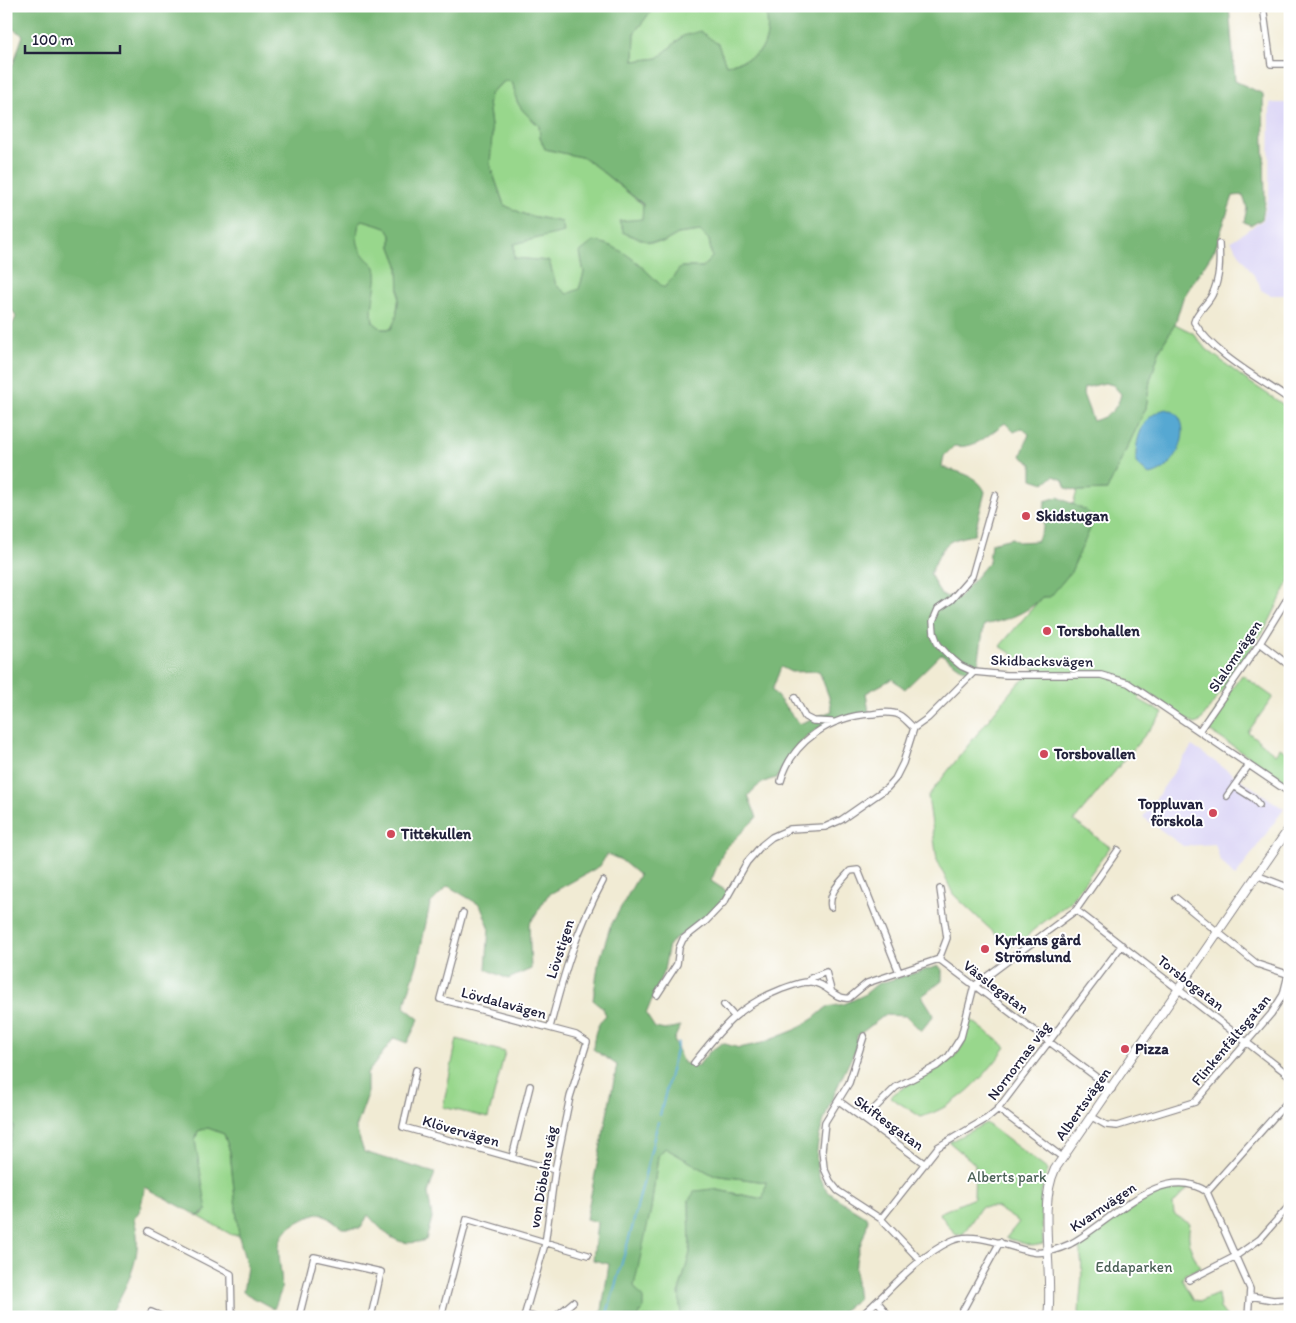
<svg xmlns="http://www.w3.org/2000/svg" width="1296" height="1323" font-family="Itim,sans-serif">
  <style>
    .built { fill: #dcd6f6 }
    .green { fill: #98d78c; stroke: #5d7c64 }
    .forest { fill: #7ab878; stroke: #4e6d5a; fill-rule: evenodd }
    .water { fill: #57a8d2; stroke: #3c6586 }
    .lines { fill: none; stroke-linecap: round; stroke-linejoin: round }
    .stream { stroke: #57a8d2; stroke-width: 2 }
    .minor-casing { stroke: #8a8688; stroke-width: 8 }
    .tertiary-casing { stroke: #8a8688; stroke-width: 10 }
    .minor { stroke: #fff; stroke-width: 5.5 }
    .tertiary { stroke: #fff; stroke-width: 8 }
    .poi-dot { fill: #d1495b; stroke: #fff; stroke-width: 2 }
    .labels { text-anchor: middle; stroke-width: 4; stroke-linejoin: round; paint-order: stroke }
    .poi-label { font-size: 15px; font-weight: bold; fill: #22223b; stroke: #fff; text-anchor: start }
    .street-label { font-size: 15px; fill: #22223b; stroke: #fff }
    .park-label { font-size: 15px; fill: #4b6157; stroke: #fff }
  </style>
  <rect width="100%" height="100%" fill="#fff"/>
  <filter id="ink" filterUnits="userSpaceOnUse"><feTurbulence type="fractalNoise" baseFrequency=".02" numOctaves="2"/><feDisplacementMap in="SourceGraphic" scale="10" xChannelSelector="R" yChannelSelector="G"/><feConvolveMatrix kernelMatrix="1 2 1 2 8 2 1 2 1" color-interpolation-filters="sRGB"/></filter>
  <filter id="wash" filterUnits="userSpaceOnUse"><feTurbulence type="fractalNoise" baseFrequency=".0096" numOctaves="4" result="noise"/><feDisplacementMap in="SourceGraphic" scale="20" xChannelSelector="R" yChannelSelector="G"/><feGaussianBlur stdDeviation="1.12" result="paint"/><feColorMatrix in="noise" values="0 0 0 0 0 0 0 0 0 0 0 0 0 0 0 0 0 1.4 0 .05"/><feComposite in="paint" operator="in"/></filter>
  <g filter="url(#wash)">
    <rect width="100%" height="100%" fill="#f1ebd4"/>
    <!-- built -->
    <path class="built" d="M1270 103H1290V295H1270L1261 290 1259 283 1231 241 1263 220 1269 195Z
      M1192 746 1284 809 1235 877 1220 860 1215 844 1183 846 1143 817Z"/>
    <!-- green -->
    <path class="green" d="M655 6 699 10 727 6 766 7C771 46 765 57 726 65L718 44 683 36 658 58 634 61 635 32Z
      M505 81 512 82C515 88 514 95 517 101 521 111 531 118 539 126L540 138 545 149 585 158 643 205V219L649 242H664L678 234 701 231 709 240 712 257 703 267H681L664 288 633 259 580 252 584 273 579 290 567 294 556 285 549 261 514 258V244L564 231 562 222 526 215 504 205 490 165 492 134 488 102 491 92Z
      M363 220 386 227 391 235V247L398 265 399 296 396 318 391 329H382L373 323 371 314 376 279 359 250 356 237 359 223Z
      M1175 324 1193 333 1204 347 1245 379 1290 409V579L1268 624 1200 722 1194 724 1144 690 1138 699 1163 713 1074 821 1110 847 1070 902 1032 931 1019 945 1016 943 1010 948 953 894 937 860 928 796 1012 690 1035 669 1000 646 1042 597 1050 596 1071 572 1085 510 1073 505 1077 491 1107 490 1146 408 1150 381 1160 349Z
      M1242 675 1273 697 1248 732 1275 754 1280 748 1290 755V783L1208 730C1209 715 1233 688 1242 675Z
      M970 1019 1006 1047C984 1078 958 1106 921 1117L890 1097C914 1077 950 1072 964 1042 967 1035 968 1027 970 1019Z
      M457 1039 505 1052 488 1118 443 1107Z
      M6 1121 14 1125 6 1156Z
      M986 1123 1048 1170 1041 1193 1043 1244 1032 1246 1006 1238 1019 1222 996 1207H981L963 1234 956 1235 939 1213 974 1198 975 1164 949 1142Z
      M208 1128 224 1134 230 1152 239 1235H232L198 1216 204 1214 195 1140 198 1131Z
      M665 1148 713 1175 766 1182 764 1199 712 1189 689 1200 690 1253 679 1292 681 1317H639L634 1286 635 1271 651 1209 658 1156Z
      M1179 1187H1189L1173 1204 1174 1214 1190 1224C1186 1241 1192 1253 1200 1268L1185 1274 1182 1279 1194 1300 1201 1301 1218 1294 1220 1308 1227 1317H1079C1079 1291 1086 1269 1078 1244 1112 1225 1140 1197 1179 1187Z"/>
    <!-- forest -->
    <path class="forest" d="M6 6H655L635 32 634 61 658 58 683 36 700 31 718 44 726 65C765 57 771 46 766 7L758 6H1229L1235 81 1263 94 1265 202 1262 219 1252 225 1244 222 1247 208 1243 195 1233 196 1215 249 1183 298 1175 324 1160 349 1150 381 1146 408 1107 490 1077 491 1066 488 1063 480 1054 476 1044 483 1032 479V464L1021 456 1029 434 1022 428 1014 432 1005 423C987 435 977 449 954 446L944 456 942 467C958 472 978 475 985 492L974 535C942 540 944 546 930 574L941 595 957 599 989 562 991 543 1012 538 1018 542 1037 541 1043 528 1045 501 1058 497 1085 510 1095 518 1071 572 1050 597H1042C1027 614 1006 620 984 625L978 665 970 674 941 654 905 689 892 679 866 693 869 713C824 716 797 738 777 778 765 780 756 786 748 796L757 817 724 850 711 881 728 892C713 919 691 925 669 944L664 970 646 1014 655 1028 665 1030 680 1026 674 1040 683 1063 698 1066 709 1052 722 1043 739 1048 762 1043 795 1030 814 1018 827 1007 844 1004 864 995 877 984 939 966 942 970V981L922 996 934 1015 921 1031 906 1016 885 1015 857 1036 855 1050C840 1084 794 1160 830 1193 841 1202 856 1210 868 1218 867 1232 860 1242 857 1256 854 1270 856 1285 858 1299L835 1317H681L679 1292 690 1253 689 1200 695 1191 712 1189 763 1199 766 1182 713 1175 665 1148 658 1156 651 1209 634 1286 643 1298V1310L639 1314V1317H597L602 1310 609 1264 593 1260 597 1222 586 1219 617 1065 593 1049C594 1035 596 1025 606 1015L602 1007 593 1000 598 966 610 927 639 875 621 860 607 854 600 866 548 895 529 925 531 969 508 979 486 969 489 927 480 905 448 886 430 904 418 961 404 1007 419 1019 407 1043 394 1038 367 1074V1097L356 1128 364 1152 435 1173 428 1193 432 1218 426 1240C397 1249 387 1235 368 1215L361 1228H342L321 1213C302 1219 277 1228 279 1252 279 1264 283 1278 281 1291 279 1297 276 1303 274 1309L243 1292 247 1267 239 1237 230 1152 224 1134 208 1128 198 1131 195 1140 207 1210 198 1216 145 1187 140 1210 134 1219C145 1256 127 1285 109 1317H6V1156L14 1126 6 1121V338L16 317 13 311 6 310V65H13L23 35 6 25ZM505 81 512 82C515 88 514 95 517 101 521 111 531 118 539 126L540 138 545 149 585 158 643 204 642 219 619 221 624 233 649 242H664L678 234 700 231 709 240 712 257 703 267H681L664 288C641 266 625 247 594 241L580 252 584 273 579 289 567 294 556 285 549 261 514 258V244L564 232 562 222 526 215 504 205 490 165 492 134 488 102 491 92ZM363 220 386 227 391 235V247L398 265 399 296 396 318 391 329H382L373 322C369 305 380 281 375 267 373 264 369 261 367 259 356 247 356 238 359 223ZM1105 383 1113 385 1121 394C1118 409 1108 417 1093 421L1083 394 1084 388ZM781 667 791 672 819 671 829 697 832 711 799 724 772 690Z
      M671 6H727L699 10Z"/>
    <!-- water -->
    <path class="water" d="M1166 409C1198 416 1180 471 1149 475L1136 463C1135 440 1141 415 1166 409Z"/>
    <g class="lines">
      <!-- stream -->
      <path class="stream" d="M660 1115 678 1042
        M606 1317 632 1228 658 1122"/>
    </g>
  </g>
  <g filter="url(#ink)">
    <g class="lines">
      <!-- minor casing -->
      <g class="minor-casing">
        <path id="minor" d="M1263 6 1271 64H1290
          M1219 244C1220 262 1220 278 1212 295 1207 305 1197 311 1194 322 1213 354 1259 378 1290 400
          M995 495 972 576 951 600 938 609 933 621 934 633 938 644 948 655 961 666 974 672 1006 675H1101L1128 683 1290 793
          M1260 643 1290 666
          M795 698 805 717 813 721 832 722
          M1199 731 1260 643 1290 594
          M781 781C792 741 831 716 872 714 880 713 891 711 899 715 905 718 909 724 914 728
          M1234 786 1253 798 1259 805
          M1227 796 1249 765
          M1256 875 1290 888
          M1176 898 1257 964 1290 975
          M831 907C828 892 841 882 850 871L858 870 899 972
          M1076 910 1290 1076
          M463 913 440 999 576 1035 587 1042 570 1097 555 1170 545 1244 524 1317
          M939 959 1112 1089
          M808 982 811 978 826 972 831 990
          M657 995 677 964 679 948 683 939 706 921 725 901 747 862 762 845 772 837 790 829 825 827 841 820 887 788 895 779 903 763 914 728 928 718 974 672
          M724 1005 734 1016
          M550 1027C564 973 576 931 603 881
          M864 1036 849 1083 825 1122 822 1150 824 1168 830 1181 838 1191 881 1219 920 1260
          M694 1063C722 1028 738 1006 782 989 791 986 801 981 811 982 827 983 834 1000 849 998L867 983 939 959 947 938 940 889
          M416 1070 403 1127 555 1170
          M839 1101 925 1164
          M998 1109 1062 1157
          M1092 1117 1106 1125 1117 1126 1195 1102 1271 1014 1283 995 1288 975
          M864 1119 896 1087 937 1066 949 1056 961 1037 974 986 1076 910 1118 850
          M512 1158 530 1086
          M1207 1192 1250 1289 1248 1317
          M1207 1192 1290 1099
          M881 1219 938 1147 986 1119 998 1109 1122 945
          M148 1231 231 1274 232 1317
          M1189 1280 1236 1256 1260 1239 1290 1205
          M1251 1296 1273 1300 1290 1299
          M877 1301 890 1317
          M525 1314 534 1317
          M149 1317 151 1312 163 1317
          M299 1317 314 1257 381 1272 371 1317
          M441 1317 467 1219 588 1255
          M555 1317 573 1302
          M860 1317C890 1291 915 1258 951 1241 975 1230 1009 1248 1033 1252 1044 1254 1059 1249 1070 1244 1108 1225 1161 1160 1207 1192
          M959 1317 1000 1242"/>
      </g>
      <!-- tertiary casing -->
      <g class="tertiary-casing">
        <path id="tertiary" d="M1048 1317C1054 1272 1037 1207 1055 1169L1290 827"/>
      </g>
      <!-- minor -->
      <use href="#minor" class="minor"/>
      <!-- tertiary -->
      <use href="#tertiary" class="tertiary"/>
    </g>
  </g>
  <!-- markers -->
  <g class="poi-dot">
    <circle cx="1026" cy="516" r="5"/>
    <circle cx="1047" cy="631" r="5"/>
    <circle cx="1044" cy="754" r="5"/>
    <circle cx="1213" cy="813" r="5"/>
    <circle cx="391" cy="834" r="5"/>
    <circle cx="985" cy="949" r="5"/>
    <circle cx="1125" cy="1049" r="5"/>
  </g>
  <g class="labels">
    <!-- poi labels -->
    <g class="poi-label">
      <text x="1036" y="521">Skidstugan</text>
      <text x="1057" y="636">Torsbohallen</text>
      <text x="1054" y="759">Torsbovallen</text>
      <text x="1203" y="809" text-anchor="end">Toppluvan<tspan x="1203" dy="17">förskola</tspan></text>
      <text x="401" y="839">Tittekullen</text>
      <text x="995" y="945">Kyrkans gård<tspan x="995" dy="17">Strömslund</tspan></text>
      <text x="1135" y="1054">Pizza</text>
    </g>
    <!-- street labels -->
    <g class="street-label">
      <text transform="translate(1235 656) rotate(-56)" y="5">Slalomvägen</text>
      <text transform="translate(1042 661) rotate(1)" y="5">Skidbacksvägen</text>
      <text transform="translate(560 949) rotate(-72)" y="5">Lövstigen</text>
      <text transform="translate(1191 983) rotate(38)" y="5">Torsbogatan</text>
      <text transform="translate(996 987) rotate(37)" y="5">Vässlegatan</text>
      <text transform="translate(504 1003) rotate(15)" y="5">Lövdalavägen</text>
      <text transform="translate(1231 1040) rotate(-50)" y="5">Flinkenfältsgatan</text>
      <text transform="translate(1019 1061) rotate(-53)" y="5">Nornornas väg</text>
      <text transform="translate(1083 1104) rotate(-55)" y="5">Albertsvägen</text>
      <text transform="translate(889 1123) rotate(36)" y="5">Skiftesgatan</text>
      <text transform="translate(461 1131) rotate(16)" y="5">Klövervägen</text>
      <text transform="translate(543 1177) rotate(-80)" y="5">von Döbelns väg</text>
      <text transform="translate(1103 1207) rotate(-34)" y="5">Kvarnvägen</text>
    </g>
    <!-- park labels -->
    <g class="park-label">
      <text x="1007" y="1182">Alberts park</text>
      <text x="1134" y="1272">Eddaparken</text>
    </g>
  </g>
  <!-- margin -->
  <rect width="1296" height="1323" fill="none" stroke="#fff" stroke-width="25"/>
  <!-- scale -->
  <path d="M25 45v8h95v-8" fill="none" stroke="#22223b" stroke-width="2.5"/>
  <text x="32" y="45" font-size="15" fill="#22223b" stroke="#ffffff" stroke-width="4" paint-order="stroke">100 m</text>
</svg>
